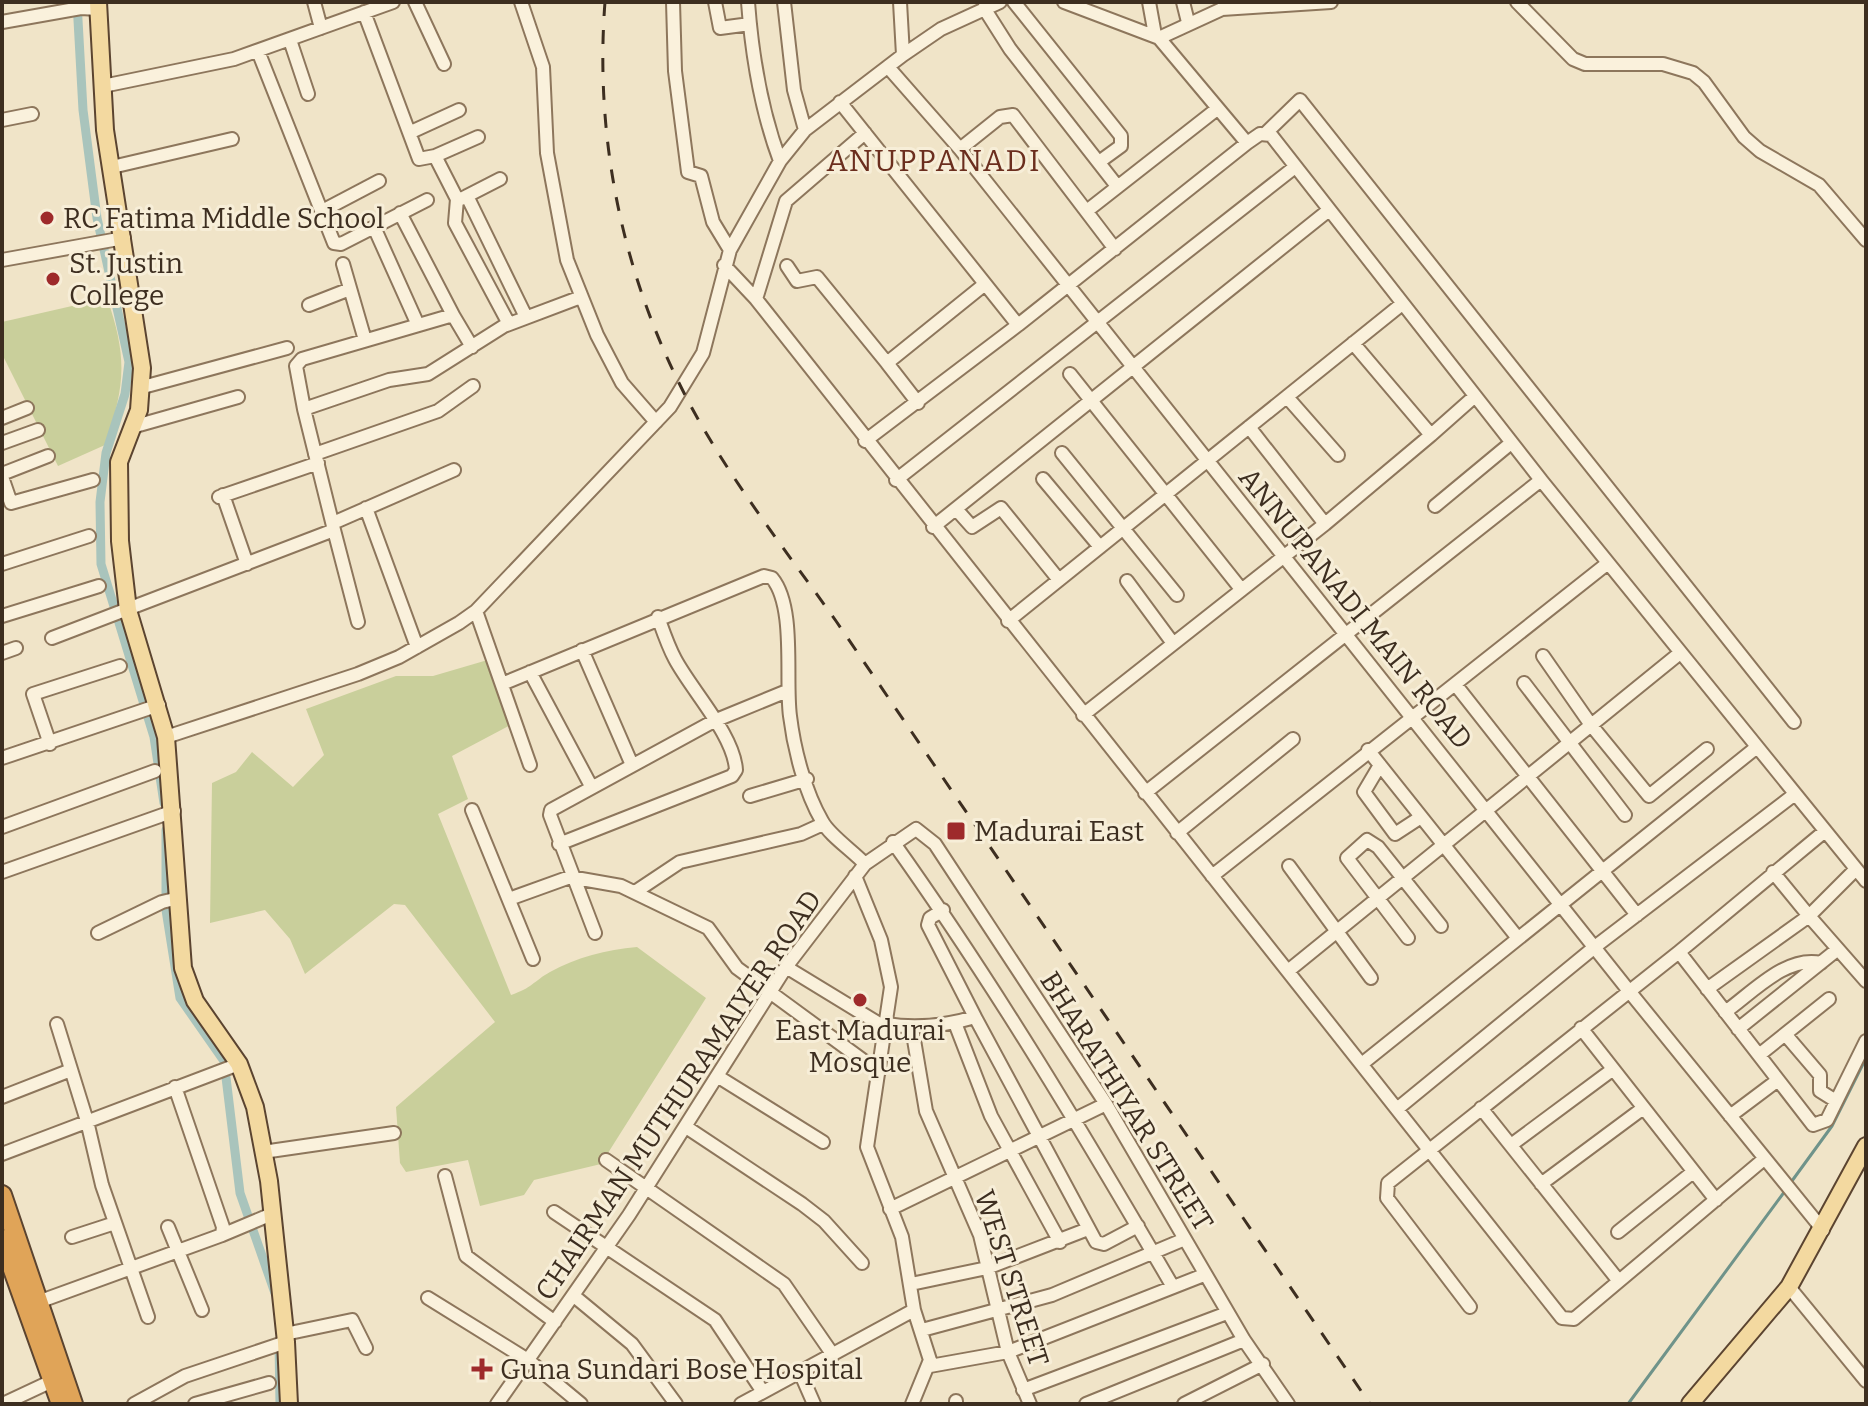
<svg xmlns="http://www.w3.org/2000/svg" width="1868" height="1406" font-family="Bitter,serif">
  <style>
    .green { fill: #c9cf9b }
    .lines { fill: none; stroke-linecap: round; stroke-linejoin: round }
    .stream { stroke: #6f938a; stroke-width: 3 }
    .canal { stroke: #a9c4bc; stroke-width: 9 }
    .minor-casing { stroke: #8d765c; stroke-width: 16 }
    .major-casing { stroke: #5b4430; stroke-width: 20 }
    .highway-casing { stroke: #5b4430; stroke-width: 22 }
    .minor { stroke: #faf1dc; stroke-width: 12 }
    .major { stroke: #f3d9a0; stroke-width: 16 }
    .highway { stroke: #e0a458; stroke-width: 18 }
    .rail { stroke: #3d2e20; stroke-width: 3; stroke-dasharray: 14 14; stroke-linecap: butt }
    .poi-dot { fill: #9e2a2b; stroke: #f7eed8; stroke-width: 3 }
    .labels { text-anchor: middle; stroke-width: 6; stroke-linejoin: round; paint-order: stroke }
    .poi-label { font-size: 28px; fill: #3d2e20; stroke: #f7eed8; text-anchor: start }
    .street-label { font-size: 28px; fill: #3d2e20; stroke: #f7eed8 }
    .neighbourhood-label { font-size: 30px; letter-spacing: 2px; fill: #6b2e1e; stroke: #f7eed8 }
  </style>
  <rect width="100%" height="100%" fill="#f0e4c8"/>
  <!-- green -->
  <path class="green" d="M107 298C128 358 125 386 105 445L58 466 2 354V322Z
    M491 659 514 723 452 756 468 799 438 814 511 995C532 988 534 981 550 972 577 957 606 950 637 947L706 998 601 1164 534 1180 524 1195 480 1206 468 1160 406 1172 400 1163 396 1107 495 1022 405 905 394 904 305 974 290 939 265 910 210 923 212 783 236 772 252 752 293 787 324 755 306 709 396 676H433Z"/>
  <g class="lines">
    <!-- stream -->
    <path class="stream" d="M1789 1185 1832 1126 1866 1058
      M1628 1404 1785 1191"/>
    <!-- canal -->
    <path class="canal" d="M77 2 83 110 97 218 129 362 125 394 106 453 100 502 101 564 154 737 164 803
      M166 830V910L180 998 224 1061 240 1193 275 1293
      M279 1343 280 1404"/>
    <!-- minor casing -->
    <g class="minor-casing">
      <path id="minor" d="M314 2 321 28
        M415 2 444 64
        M521 2 543 67 547 153 567 260 597 335 622 383 656 422
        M673 2 675 71 688 172 701 176 713 222 730 250
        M715 2 720 28 750 24
        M748 2C752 56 761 110 780 161
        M784 2 794 90 805 130
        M900 2 903 55
        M1014 2 1121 136V146L1099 162
        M1064 2 1159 38 1222 9 1331 2
        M1149 2 1155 35
        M1183 2 1188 22
        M1517 2 1573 59 1585 64H1663L1693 73 1704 82 1744 137 1760 151 1819 185 1866 240
        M984 8 1010 49 1117 186
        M364 12 419 159 435 156 457 199
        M2 22 81 8 98 9
        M290 40 308 94
        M258 51 334 243 341 244 427 200
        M888 67 960 149 1629 991 1823 1230
        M103 86 234 59 393 2
        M840 102 1018 325
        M2 120 32 114
        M411 132 459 110
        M1266 133 1300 100 1794 722
        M960 149 1000 117 1013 115 1115 249
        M435 156 478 137
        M112 167 232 139
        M467 196 526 317
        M457 199 455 223 509 324
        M461 199 500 179
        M1088 210 1217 109
        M322 211 379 181
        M400 213 453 315
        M374 227 418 325
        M2 260 124 238
        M343 264 365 340
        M724 265 756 299 1562 1318 1574 1319 1764 1159
        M787 266 797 281 817 277 887 363 985 284
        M756 299 786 201 865 133
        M309 305 350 289
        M887 363 918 403
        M1070 374 1241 589
        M143 387 287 348
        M1287 397 1338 455
        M304 409 296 366 302 359 453 315 472 347
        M2 418 27 408
        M132 427 238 397
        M1249 427 1325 524
        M1431 435 1475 396
        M865 441 1018 325 1247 143
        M2 443 38 430
        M1062 453 1177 595
        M315 454 438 411 473 386
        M2 474 48 456
        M2 477 11 503 93 480
        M1043 479 1100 547
        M896 480 1295 167
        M1541 480 1866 881
        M223 495 247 564
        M219 497 318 463
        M1435 506 1511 443
        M366 508 417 647
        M956 509 972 527 1001 508 1059 580
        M333 523 454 470
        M933 527 1329 210
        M334 530 358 622
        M2 564 89 536
        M1127 581 1172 642
        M476 611 530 765
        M2 616 99 586
        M1008 621 1402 304
        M52 638 334 530 304 409 389 380 428 374 504 326 581 297
        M582 650 632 765
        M2 653 16 648
        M1543 656 1591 725 1649 796 1707 749
        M530 672 591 786
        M1524 683 1625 815
        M502 684 764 576 772 578C796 607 785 679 790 716 794 749 805 792 822 821 829 835 853 851 865 864
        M1455 684 1608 563
        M1083 715 1325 524 1431 435 1353 343
        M166 737 358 674 399 657 459 623 476 611 670 407 703 353 730 250 780 161 805 130 903 55 941 29 1000 2
        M50 744 33 694 120 666
        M1368 750 1517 937
        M2 758 159 705
        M1380 765 1364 792 1395 834 1421 817
        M1145 793 1541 480 1271 135 1260 134 1247 143 1159 38
        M750 796 807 779
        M472 810 533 959
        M2 827 155 771
        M1177 833 1293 739
        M893 842C995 985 1085 1136 1173 1287
        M559 844 732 776 736 770C734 735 692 691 675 659 668 646 663 631 658 617
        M1289 866 1371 978
        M1856 869 1809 916 1866 981
        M2 872 174 811
        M855 876 881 940 891 987 867 1147 902 1237 914 1310 930 1360 912 1404
        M1212 876 1455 684 1637 915
        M635 892 680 862 801 834 823 824
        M509 899 570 877 621 886 708 928 737 968 879 1072
        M943 910 930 918 928 925 975 1017
        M98 933 162 902 179 898
        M595 933 550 815 551 810 714 721 787 691
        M1408 938 1347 858 1367 840 1378 847 1441 926
        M1679 952 1813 1125 1827 1120 1866 1041
        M786 967 886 1028
        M1288 971 1680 653
        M1707 989 1809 916 1773 872
        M1725 1012C1752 993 1786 955 1821 963
        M955 1023 991 1116 1060 1242
        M57 1024 87 1121 102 1185 148 1317
        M886 1024C917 1029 945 1026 975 1017L1096 1242 1104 1244 1138 1226
        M912 1028 926 1111 980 1235 1008 1352 1030 1404
        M1581 1028 1716 1200
        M1738 1029 1838 949
        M1785 1034 1820 1075V1091L1836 1101
        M1759 1055 1829 999
        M1363 1063 1757 747
        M717 1076 823 1142
        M2 1097 71 1070
        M1481 1108 1618 1280
        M1397 1109 1596 946 1795 794
        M1730 1116 1778 1080
        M686 1127 802 1204 824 1221 862 1263
        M1511 1145 1612 1070
        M263 1152 394 1133
        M2 1154 239 1064
        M606 1160 784 1284 833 1355
        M445 1176 466 1256 555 1322
        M1541 1184 1642 1109
        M890 1209 1106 1104
        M554 1212 715 1320 763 1392
        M168 1227 202 1310
        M1618 1232 1693 1172
        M222 1235 272 1214
        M72 1237 115 1223
        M911 1284 987 1268 1088 1229
        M1789 1287 1866 1381
        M574 1296 632 1344 676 1404
        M428 1298 528 1360 581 1404
        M38 1302 222 1235 223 1227 175 1087
        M1470 1307 1387 1198 1388 1183 1679 952 1825 831
        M922 1330 1052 1295 1185 1239
        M285 1334 352 1320 366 1348
        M930 1366 1008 1352 1204 1275
        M800 1372 814 1404
        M1023 1390 1227 1313
        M956 1401V1404
        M3 1404 52 1381
        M134 1404 185 1376 286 1342
        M195 1404 269 1383
        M497 1404 629 1215 786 967 865 864 916 829 935 844 1106 1104 1244 1340 1288 1404
        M741 1404 914 1310
        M1086 1404 1244 1340
        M1184 1404 1263 1364"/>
    </g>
    <!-- major casing -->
    <g class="major-casing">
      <path id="major" d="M98 2 105 130 142 368 139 410 119 462 120 541 128 610 166 737 183 968 195 1001 239 1064 255 1107 269 1181 286 1342 289 1404
        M1690 1404 1789 1287 1866 1146"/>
    </g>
    <!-- highway casing -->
    <g class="highway-casing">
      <path id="highway" d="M2 1195 73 1404
        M2 1239 61 1404"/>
    </g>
    <!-- minor -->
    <use href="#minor" class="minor"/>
    <!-- major -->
    <use href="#major" class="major"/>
    <!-- highway -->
    <use href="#highway" class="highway"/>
    <!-- rail -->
    <path class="rail" d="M605 2C594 145 625 285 693 410 734 485 787 552 836 621L1370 1404"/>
  </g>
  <!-- markers -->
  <g class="poi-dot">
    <circle cx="47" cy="218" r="8"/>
    <circle cx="53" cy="279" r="8"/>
    <rect x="946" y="821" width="20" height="20" rx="4"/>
    <circle cx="860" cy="1000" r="8"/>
    <path d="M478 1357h8v8h8v8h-8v8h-8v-8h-8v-8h8z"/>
  </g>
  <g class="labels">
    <!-- poi labels -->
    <g class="poi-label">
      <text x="63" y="228">RC Fatima Middle School</text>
      <text x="69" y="273">St. Justin<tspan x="69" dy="32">College</tspan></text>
      <text x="974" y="841">Madurai East</text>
      <text x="860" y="1040" text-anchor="middle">East Madurai<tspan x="860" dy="32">Mosque</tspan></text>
      <text x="500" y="1379">Guna Sundari Bose Hospital</text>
    </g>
    <!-- street labels -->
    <g class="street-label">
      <text transform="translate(1356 608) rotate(51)" y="10">ANNUPANADI MAIN ROAD</text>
      <text transform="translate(678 1095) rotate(-56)" y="10">CHAIRMAN MUTHURAMAIYER ROAD</text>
      <text transform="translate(1127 1101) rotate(58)" y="10">BHARATHIYAR STREET</text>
      <text transform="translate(1012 1278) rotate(72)" y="10">WEST STREET</text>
    </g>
    <!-- neighbourhood labels -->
    <g class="neighbourhood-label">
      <text x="934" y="171">ANUPPANADI</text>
    </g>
  </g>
  <!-- border -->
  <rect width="1868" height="1406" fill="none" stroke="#3d2e20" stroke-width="8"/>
</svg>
